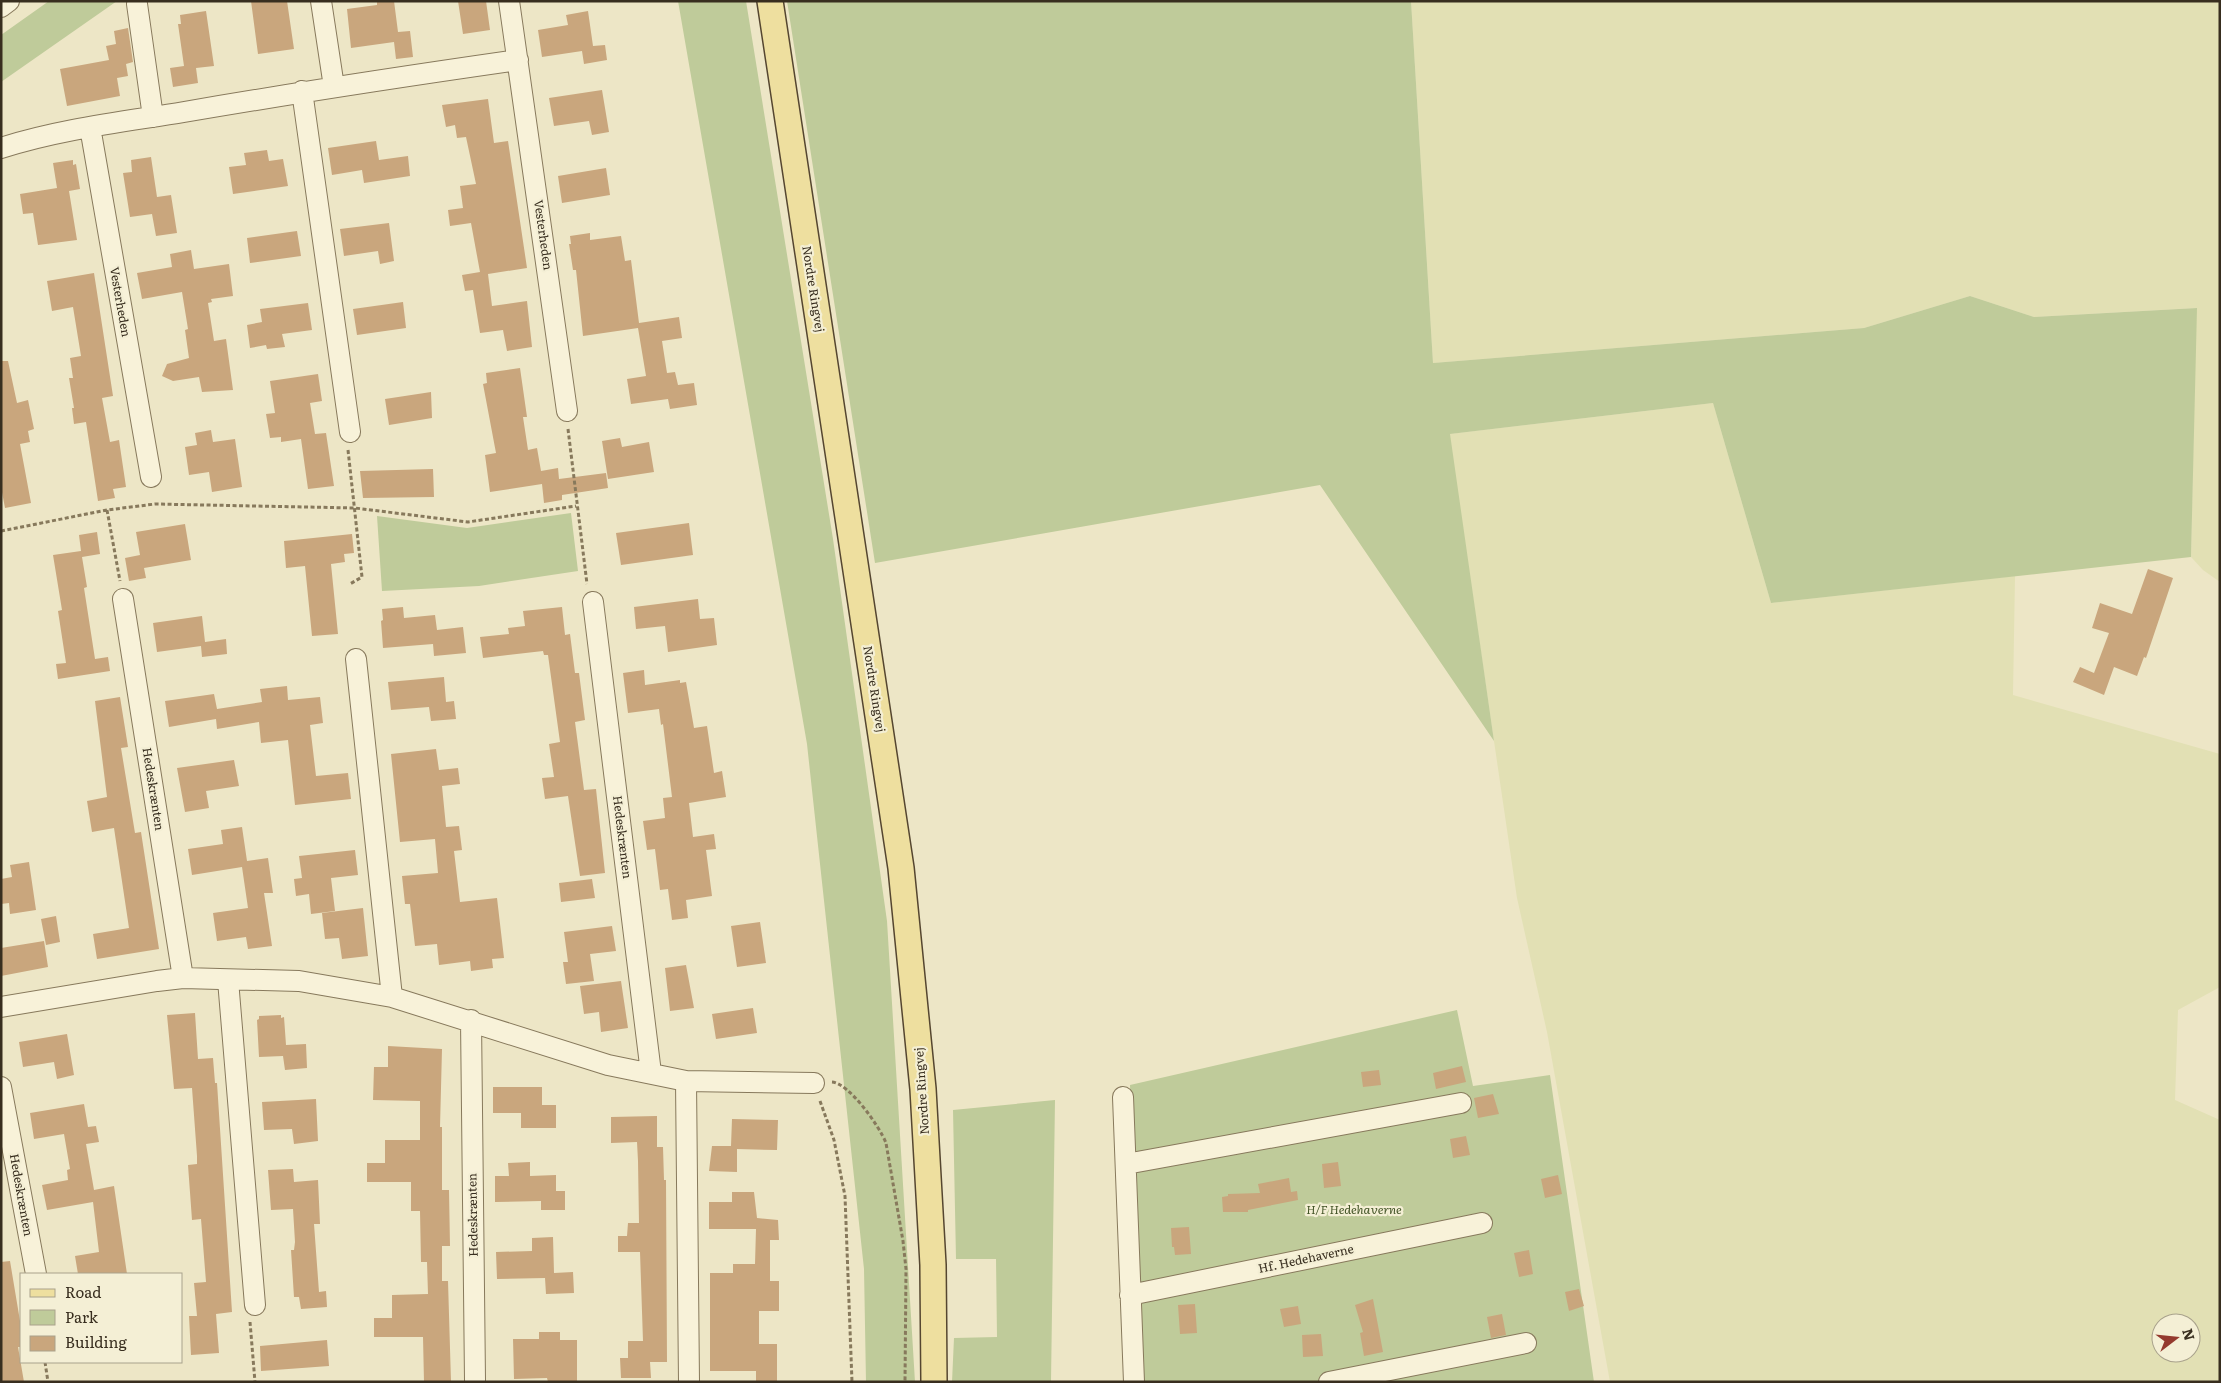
<svg xmlns="http://www.w3.org/2000/svg" width="2221" height="1383" font-family="Literata,serif">
  <style>
    .farmland { fill: #e2e0b4; fill-rule: evenodd }
    .green { fill: #bfcb9a }
    .building { fill: #c9a67d }
    .lines { fill: none; stroke-linecap: round; stroke-linejoin: round }
    .minor-casing { stroke: #87795c; stroke-width: 22 }
    .major-casing { stroke: #554630; stroke-width: 28 }
    .path { stroke: #87795c; stroke-width: 3; stroke-dasharray: 4 2.5; stroke-linecap: butt }
    .minor { stroke: #f8f2d9; stroke-width: 20 }
    .major { stroke: #eedf9f; stroke-width: 25 }
    .labels { text-anchor: middle; stroke-width: 4.5; stroke-linejoin: round; paint-order: stroke }
    .street-label { font-size: 12px; fill: #382e1f; stroke: #f4efd5 }
    .park-label { font-size: 12px; font-style: italic; fill: #435427; stroke: #f4efd5 }
  </style>
  <rect width="100%" height="100%" fill="#ede6c6"/>
  <!-- farmland -->
  <path class="farmland" d="M1411 1H2220V582L2203 570 2191 557 2196 308 2034 317 1970 296 1864 328 1433 363Z
    M1713 403 1771 603 2015 576 2013 695 2220 754V987L2178 1010 2175 1100 2220 1120V1382H1610L1547 1032 1517 898 1449 434ZM2161 1323H2191V1353H2161Z"/>
  <!-- green -->
  <path class="green" d="M49 1H117L1 82V35Z
    M678 1H746L833 539 887 921 915 1382H866L864 1269 807 744Z
    M787 1H1411L1433 363 1864 328 1970 296 2034 317 2197 308 2191 557 1771 603 1713 403 1450 434 1494 741 1320 485 875 563Z
    M571 513 578 571 479 586 382 591 377 516 467 528Z
    M1457 1010 1473 1086 1550 1075 1594 1382H1142L1130 1085Z
    M1055 1100 1051 1382H952L954 1338 997 1337 996 1259H956L953 1110Z"/>
  <!-- building -->
  <path class="building" d="M251 1H287L294 49 258 54Z
    M377 1H394L398 32 410 31 413 57 396 59 394 42 351 48 347 9 377 5Z
    M458 1H486L490 30 463 34Z
    M206 11 214 66 196 68 198 83 173 87 170 68 184 66 178 24H181L180 15Z
    M588 11 593 46 605 45 607 60 584 64 582 51 542 57 538 30 568 25 566 15Z
    M128 28 133 62 126 64 128 76 117 78 120 96 67 106 60 69 109 60 106 46 116 44 114 31Z
    M602 90 609 132 592 135 589 121 554 126 549 98Z
    M488 99 494 143 508 141 527 268 488 274 492 306 527 301 532 347 507 351 503 330 480 333 473 290 465 291 462 275 480 272 471 223 450 226 448 210 463 208 460 186 476 184 466 137 457 138 455 125 446 127 442 105Z
    M376 141 379 160 408 156 410 176 364 183 362 170 332 175 328 148Z
    M267 150 269 161 283 159 288 186 233 194 229 167 246 165 244 153Z
    M151 157 157 197 171 195 177 233 156 236 152 214 130 217 123 173 132 172 131 160Z
    M73 160V165L76 164 80 189 69 191 77 240 38 245 33 213 23 214 20 194 57 188 53 163Z
    M606 168 610 195 562 203 558 176Z
    M389 223 394 261 380 264 378 251 344 256 340 229Z
    M297 231 301 256 250 263 247 238Z
    M590 233V240L621 236 625 261 631 260 639 323 679 317 682 338 662 341 667 373 675 372 678 385 694 383 697 405 670 409 668 399 631 404 627 379 646 376 638 328 583 336 576 270H573L569 244H571L570 236Z
    M191 250 194 269 229 264 233 296 211 299 212 302 208 303 214 341 226 339 233 390 202 392 199 377 173 381 162 376 167 364 189 358 185 330 188 329 182 292 142 299 137 273 172 267 170 254Z
    M94 273 113 396 102 398 110 442 119 440 126 487 113 489 115 498 98 501 86 422 74 424 72 408H74L69 378H73L70 358 81 356 73 307 52 311 47 281Z
    M403 302 406 328 357 335 353 309Z
    M308 303 312 330 282 334 285 347 267 349 266 345 250 348 247 325 262 322 260 309Z
    M1 361H8L17 403 28 400 34 429 28 431 30 442 20 444 31 503 5 508 1 487Z
    M520 368 527 417H523L528 450 537 448 541 471 558 468 559 479 606 473 608 488 562 495V500L544 503 542 484 490 492 485 455 496 453 483 384 487 383 486 373Z
    M318 374 322 401 310 403 315 434 326 433 334 486 308 489 301 439 281 442V437L270 438 266 414 275 413 270 381Z
    M431 392 432 418 389 425 385 399Z
    M211 430 213 442 235 439 242 487 212 492 209 472 189 475 185 447 197 445 195 433Z
    M620 438 622 447 649 442 654 472 608 479 602 441Z
    M433 469 434 497 363 498 360 471Z
    M689 523 693 555 621 565 616 533Z
    M185 524 191 560 144 568 146 578 129 581 125 558 140 555 136 532Z
    M97 532 100 554 82 557 87 587 84 588 95 659 108 657 110 671 58 679 56 664 66 663 58 611 62 610 53 555 81 551 79 535Z
    M352 534 354 553 344 554 345 562 331 564 338 634 312 636 305 566 286 568 284 541Z
    M2148 569 2173 578 2146 658 2144 657 2137 676 2114 667 2104 695 2073 682 2080 667 2094 673 2109 633 2092 628 2100 603 2132 614Z
    M698 599 700 619 714 618 717 645 668 652 665 626 636 629 634 607Z
    M403 607 404 618 435 615 437 630 463 627 466 653 434 656 433 644 383 648 381 621 383 620 382 609Z
    M562 607 565 635 570 634 575 673H579L585 720 575 722 584 790 596 789 605 873 580 876 568 796 545 799 542 778 554 777 549 744 560 742 548 655H544L543 651 483 658 480 637 509 634 508 628 525 626 523 611Z
    M202 616 205 642 226 639 227 654 202 657 201 646 157 652 153 623Z
    M644 670 645 685 680 680V683L686 682 694 728 707 726 714 773 722 771 726 797 689 803 693 837 714 834 716 849 706 850 712 896 686 900 688 918 672 920 668 889 660 890 655 849 647 850 643 821 665 818 663 798 672 797 663 724 661 725 659 709 628 713 623 673Z
    M444 677 446 702 454 701 456 719 431 721 429 707 391 710 388 682Z
    M287 686 288 700 320 697 323 723 310 725 316 776 348 773 351 799 295 805 288 740 261 743 259 722 217 729 216 719 169 727 165 701 214 694 217 709 262 702 260 689Z
    M120 697 128 747 121 748 135 833 141 832 159 949 97 959 93 934 129 928 114 828 92 832 87 801 107 797 95 701Z
    M436 749 439 770 458 768 460 784 442 786 446 827 459 826 462 850 454 851 460 902 497 898 504 958 492 959 493 968 471 971 470 961 439 965 437 944 415 946 410 904H405L402 876 438 873 435 839 400 842 391 754Z
    M234 760 239 786 206 791 209 808 185 812 177 768Z
    M242 827 247 861 268 858 273 893H264L272 946 248 949 246 937 217 941 213 913 248 908 242 867 192 875 188 849 223 844 221 830Z
    M355 850 358 875 331 878 335 911 311 914 309 894 296 896 294 879 302 878 299 856Z
    M29 862 36 910 10 914 9 903 1 904V879L12 877 10 865Z
    M592 879 595 898 561 902 559 883Z
    M363 908 368 956 342 959 339 938 325 939 322 913Z
    M56 916 60 942 46 945 41 919Z
    M760 922 766 963 737 967 731 926Z
    M612 926 616 951 590 954 594 981 566 984 563 962H568L564 932Z
    M44 941 48 967 1 976V948Z
    M686 965 694 1008 670 1011 665 968Z
    M621 981 628 1028 601 1032 599 1012 584 1014 580 986Z
    M753 1008 757 1033 716 1039 712 1014Z
    M195 1013 198 1059 213 1058 215 1083H217L232 1312 216 1314 219 1353 191 1355 189 1316H197L194 1283 206 1282 201 1219 192 1220 188 1165 197 1164V1156L192 1088 174 1089 167 1015Z
    M281 1015V1018L284 1017 286 1045 306 1044 307 1068 285 1070 283 1056 259 1057 257 1020 259 1019V1016Z
    M67 1034 74 1075 57 1079 54 1062 23 1067 19 1042Z
    M388 1046 442 1049 440 1127H442V1190H449L450 1246H442V1281H448L451 1382H424L423 1337H374V1318H392V1295L428 1294 427 1262H421L420 1211H411V1182H367V1163H385V1140H420V1101L373 1100 374 1067H388Z
    M1462 1066 1466 1082 1436 1089 1433 1073Z
    M1379 1070 1381 1085 1363 1087 1361 1072Z
    M493 1087H542V1105H556V1128H521V1113H493Z
    M1493 1094 1499 1114 1478 1118 1474 1098Z
    M316 1099 318 1141 294 1144 292 1129 264 1130 262 1102Z
    M84 1104 88 1127 96 1126 99 1142 86 1144 94 1190 114 1186 127 1274H78L75 1256 99 1252 93 1202 47 1210 42 1185 68 1180 67 1170 70 1169 64 1134 34 1139 30 1113Z
    M657 1116V1147H663L664 1180H666L667 1362H650L651 1378H621L620 1358H628V1341H643L640 1252H618V1236H627L628 1223H639L638 1161 637 1142 611 1143V1117Z
    M732 1119 778 1120 777 1150 737 1149V1172L709 1171 712 1146H731Z
    M1466 1136 1470 1155 1453 1158 1450 1139Z
    M530 1162V1176L556 1175V1191H565V1210H541V1201L495 1202V1176H509L508 1163Z
    M1338 1162 1341 1186 1324 1188 1322 1164Z
    M293 1169 294 1182 318 1180 320 1224H314L319 1292 326 1291 327 1307 301 1309 299 1297H294L291 1250H294L295 1242 293 1209 271 1210 268 1170Z
    M1558 1175 1562 1194 1545 1198 1541 1179Z
    M1289 1178 1291 1192 1297 1191 1298 1200 1248 1210V1212H1223L1222 1197 1228 1196V1194L1260 1193 1258 1184Z
    M732 1192H754L757 1218 778 1220 779 1240H770V1281H779V1311H759V1344H777V1382H756V1371H710V1273H733V1264H755L756 1229H709V1202H732Z
    M1189 1227 1191 1254 1175 1255 1174 1247H1172L1171 1228Z
    M553 1237 554 1273 573 1272 574 1293 546 1294 545 1278 497 1279 496 1252 532 1251V1238Z
    M1529 1250 1533 1274 1519 1277 1514 1253Z
    M10 1261 21 1327V1347H18L24 1382H1V1262Z
    M1579 1289 1584 1306 1569 1311 1565 1292Z
    M1373 1299 1383 1352 1364 1356 1360 1333 1363 1332 1355 1305Z
    M1195 1304 1197 1333 1180 1334 1178 1305Z
    M1298 1306 1301 1324 1284 1327 1280 1309Z
    M1502 1314 1506 1335 1491 1338 1487 1317Z
    M539 1332H560V1340H577V1382H548L547 1378 514 1379 513 1339H539Z
    M1321 1334 1323 1356 1303 1357 1302 1335Z
    M327 1340 329 1366 261 1371 260 1346Z"/>
  <g class="lines">
    <!-- minor casing -->
    <g class="minor-casing">
      <path id="minor" d="M321 1 334 87
        M509 1 567 411
        M137 4 153 117
        M1 7 9 1
        M302 91 350 432
        M90 127 151 477
        M1 148C60 129 123 122 184 112 295 93 406 76 518 60
        M123 599 183 978
        M593 602 651 1073
        M356 659 392 997
        M228 980 255 1305
        M1 1007 157 981 183 978 299 981 392 997 608 1065 686 1081 814 1083
        M471 1020 475 1380
        M686 1081 689 1382
        M1 1087 36 1274
        M1123 1097 1134 1382
        M1126 1164 1461 1103
        M1130 1295 1482 1223
        M1329 1382 1526 1343"/>
    </g>
    <!-- major casing -->
    <g class="major-casing">
      <path id="major" d="M770 1 901 868 923 1089 933 1265 934 1382"/>
    </g>
    <!-- path -->
    <path class="path" d="M568 429 587 584
      M348 450 362 577 350 584
      M107 510 120 581
      M1 531 107 510 155 504 355 508 468 522 576 506
      M832 1082C849 1083 880 1127 886 1143L903 1241 906 1269 905 1382
      M820 1101 834 1140 845 1196 852 1382
      M250 1322 255 1382
      M45 1362 48 1382"/>
    <!-- minor -->
    <use href="#minor" class="minor"/>
    <!-- major -->
    <use href="#major" class="major"/>
  </g>
  <g class="labels">
    <!-- street labels -->
    <g class="street-label">
      <text transform="translate(543 235) rotate(82)" y="4">Vesterheden</text>
      <text transform="translate(813 289) rotate(81)" y="4">Nordre Ringvej</text>
      <text transform="translate(120 302) rotate(80)" y="4">Vesterheden</text>
      <text transform="translate(874 689) rotate(81)" y="4">Nordre Ringvej</text>
      <text transform="translate(153 789) rotate(81)" y="4">Hedeskrænten</text>
      <text transform="translate(622 837) rotate(83)" y="4">Hedeskrænten</text>
      <text transform="translate(922 1091) rotate(-94)" y="4">Nordre Ringvej</text>
      <text transform="translate(21 1195) rotate(80)" y="4">Hedeskrænten</text>
      <text transform="translate(473 1215) rotate(-91)" y="4">Hedeskrænten</text>
      <text transform="translate(1306 1259) rotate(-12)" y="4">Hf. Hedehaverne</text>
    </g>
    <!-- park labels -->
    <g class="park-label">
      <text x="1354" y="1214">H/F Hedehaverne</text>
    </g>
  </g>
  <!-- border -->
  <rect width="2221" height="1383" fill="none" stroke="#382e1f" stroke-width="5"/>
  <!-- legend -->
  <rect x="20" y="1273" width="162" height="90" fill="#f4efd5" stroke="#a9a28c"/>
  <rect x="30" y="1289" width="25" height="8" fill="#eedf9f" stroke="#a9a28c"/>
  <text x="65" y="1298" font-size="15" fill="#382e1f">Road</text>
  <rect x="30" y="1310" width="25" height="15" fill="#bfcb9a" stroke="#a9a28c"/>
  <text x="65" y="1323" font-size="15" fill="#382e1f">Park</text>
  <rect x="30" y="1336" width="25" height="15" fill="#c9a67d" stroke="#a9a28c"/>
  <text x="65" y="1348" font-size="15" fill="#382e1f">Building</text>
  <!-- north arrow -->
  <g transform="translate(2176 1338) rotate(74)"><circle r="24" fill="#f4efd5" stroke="#a9a28c"/>
  <path d="M0-4L9 19L0 12L-9 19Z" fill="#943a2e"/>
  <text y="-8" font-size="14" font-weight="bold" text-anchor="middle" fill="#382e1f">N</text>
  </g>
</svg>
